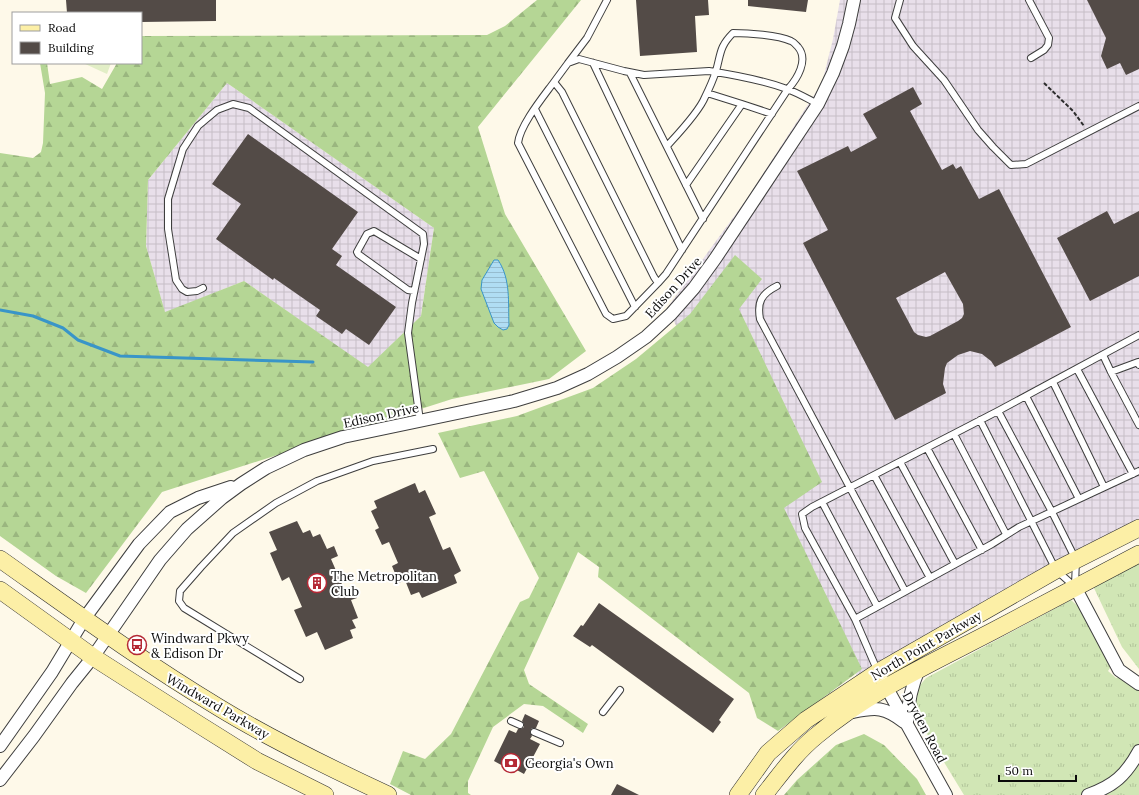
<svg xmlns="http://www.w3.org/2000/svg" width="1139" height="795" font-family="Lora,serif">
  <style>
    .industrial { fill: url(#industrial-grid) }
    .grass { fill: url(#grass-tufts) }
    .forest { fill: url(#forest-firs); fill-rule: evenodd }
    .pitch { fill: #e2eec6 }
    .water { fill: url(#water-rules); stroke: #3995c8 }
    .lines { fill: none; stroke-linecap: round; stroke-linejoin: round }
    .stream { stroke: #3995c8; stroke-width: 3 }
    .building { fill: #534b47; fill-rule: evenodd }
    .lane-casing { stroke: #3e3e3e; stroke-width: 8 }
    .street-casing { stroke: #3e3e3e; stroke-width: 14 }
    .secondary-casing { stroke: #2d2d2d; stroke-width: 18 }
    .path { stroke: #2d2d2d; stroke-width: 2; stroke-dasharray: 4 2; stroke-linecap: butt }
    .lane { stroke: #fff; stroke-width: 6 }
    .street { stroke: #fff; stroke-width: 12 }
    .secondary { stroke: #fcefa6; stroke-width: 17 }
    .labels { text-anchor: middle; stroke-width: 4; stroke-linejoin: round; paint-order: stroke }
    .street-label { font-size: 13px; fill: #0b0b0b; stroke: #fff }
    .poi-label { font-size: 13px; fill: #0b0b0b; stroke: #fff; text-anchor: start }
  </style>
  <defs>
    <pattern id="industrial-grid" width="8" height="8" patternUnits="userSpaceOnUse"><rect width="8" height="8" fill="#e8dfea"/><path d="M0 4h8M4 0v8" fill="none" stroke="#c6bec7"/></pattern>
    <pattern id="grass-tufts" width="24" height="20" patternUnits="userSpaceOnUse"><rect width="24" height="20" fill="#d1e6b5"/><path d="M3 7l-1-3M5 7V3M7 7l1-3M15 17l-1-3M17 17v-4M19 17l1-3" fill="none" stroke="#b2c49a"/></pattern>
    <pattern id="forest-firs" width="22" height="20" patternUnits="userSpaceOnUse"><rect width="22" height="20" fill="#b5d695"/><path d="M5 1l3.5 6h-7zM16 11l3.5 6h-7z" fill="#9ab67f"/></pattern>
    <pattern id="water-rules" width="6" height="5" patternUnits="userSpaceOnUse"><rect width="6" height="5" fill="#b0ddf3"/><path d="M0 2.5h6" fill="none" stroke="#96bccf"/></pattern>
  </defs>
  <rect width="100%" height="100%" fill="#fef9e9"/>
  <!-- industrial -->
  <path class="industrial" d="M840 0H1139V522L861 684 667 308 746 200 822 83 833 39Z
    M227 83 434 228 421 316 368 368 244 281 165 313 146 246 148 180Z"/>
  <!-- grass -->
  <path class="grass" d="M1139 563V669L1122 647 1093 586Z
    M1071 600 1081 609 1112 665 1108 671 1116 678 1122 676 1139 688V795H964L919 721 912 707 917 689 926 678Z"/>
  <!-- forest -->
  <path class="forest" d="M537 0H581L478 127 505 214 586 351 549 379 452 399 162 492 86 593 56 576 0 536V153L33 158 41 152 43 143 45 93 40 63H47L50 84 82 77 102 89 117 63H141V36L487 35 505 26ZM227 83 434 228 421 316 368 367 244 281 165 312 146 246 148 180Z
    M735 255 762 279 739 309 822 482 784 508 862 669 778 731 757 718 749 693 598 577 599 567 578 552 524 670 529 684 588 724 583 733 543 706 524 704 493 727 468 781V793L471 795H411L390 784 403 751 425 759 451 734 520 602 529 598 539 578 484 471 460 478 438 433 517 416 593 388 636 359 690 314Z
    M864 734 884 745 917 779 926 795H784L797 780 836 745Z"/>
  <!-- pitch -->
  <path class="pitch" d="M83 63H111L107 74Z"/>
  <!-- water -->
  <path class="water" d="M494 260H498C511 279 508 303 509 325L507 329 503 330 498 327 494 323 481 289 482 280Z"/>
  <g class="lines">
    <!-- stream -->
    <path class="stream" d="M0 310 33 316 63 328 78 340 120 356 313 362"/>
  </g>
  <!-- building -->
  <path class="building" d="M66 0H216V21L141 22V13H67Z
    M636 0H708L709 15 695 16 697 52 640 56Z
    M748 0H808L806 12 748 6Z
    M1087 0H1139V69L1126 75 1120 63 1107 69 1101 56 1106 38Z
    M913 87 922 104 910 111 942 170 953 164 956 169 961 166 979 199 999 189 1071 327 995 367 991 361 982 354 970 351 958 355 947 363 945 368 943 384 946 393 895 420 803 243 828 230 797 171 848 146 851 152 877 138 863 114ZM945 272 963 304 964 314 962 318 958 321 930 336 926 337 918 335 914 332 896 298Z
    M248 134 358 212 332 249 342 256 336 265 396 307 369 345 346 329 342 334 316 316 320 310 274 278 273 280 216 239 241 204 212 184Z
    M1107 211 1114 224 1139 211V276L1090 301 1057 238Z
    M415 483 419 493 425 490 436 514 429 517 443 550 450 547 461 571 454 575 457 583 422 598 419 592 411 595 405 580 399 583 392 566 398 563 389 542 382 545 375 530 379 528 371 511 377 508 374 501Z
    M297 521 303 533 310 530 313 537 320 534 327 549 334 546 338 556 331 559 344 589 352 586 357 598 351 600 358 618 352 620 356 628 350 630 353 638 325 650 317 632 306 637 294 610 302 607 289 577 282 581 270 553 277 550 269 532Z
    M599 603 734 699 719 720 721 722 713 733 592 645 590 647 573 636 581 625 583 626Z
    M525 714 539 721 536 728H532L530 732 532 736 530 739 540 744 524 774 515 769 514 772 494 761 509 730 516 733 518 729H521L524 727V724L522 721Z
    M617 784 639 795H611Z"/>
  <g class="lines">
    <!-- lane casing -->
    <g class="lane-casing">
      <path id="lane" d="M900 0 895 18 913 46 944 80 978 130 993 147 1011 165 1026 164 1139 106
        M1029 0 1049 38 1048 45 1044 50 1031 58
        M568 63 587 38 607 0
        M593 63 682 250
        M630 73 703 219
        M554 82C543 97 520 125 518 143L606 314 613 319 626 316 658 283
        M742 104 772 114
        M535 109 635 307
        M667 146C678 134 699 112 705 97 709 89 713 80 716 71 721 54 719 47 733 33 748 33 778 35 791 41 794 42 796 45 798 47 809 60 797 79 788 89L666 274 658 283 654 277 562 92 554 82 568 63 579 59 624 71 644 75 709 71C735 75 762 80 787 89 798 93 808 99 818 104
        M686 185 742 104 707 93
        M777 286C761 294 757 302 760 319L905 591
        M203 288 197 291 187 292 182 289 176 280 168 229V199L183 149 198 126 217 110 233 104 249 108 423 234 424 244 412 303 408 333 420 421
        M414 291 408 290 358 254 357 252 367 234 374 231 421 259
        M1103 355 1111 372 1138 362 1139 365
        M1077 369 1133 474
        M1111 372 1139 425
        M1053 382 1104 487
        M1026 396 1079 499
        M998 411 1052 512 1076 560 1075 585
        M980 420 1056 570 1074 586
        M954 434 1006 534
        M927 448 982 550
        M900 462 955 564
        M874 475 930 578
        M822 502 877 606
        M855 619 992 544 1019 527 1139 471
        M878 672 855 619 805 528 802 514 812 507 998 411 1139 335
        M300 679 184 608 179 601 180 591 201 567 233 533 276 503 317 481 373 461 433 449
        M603 712 620 690
        M511 721 520 725
        M534 732 560 743"/>
    </g>
    <!-- street casing -->
    <g class="street-casing">
      <path id="street" d="M1075 587 1119 670 1139 684
        M878 672 946 795
        M853 712C876 707 885 707 904 722
        M907 722C908 703 911 687 919 669
        M0 746 52 672 84 619 139 544 170 512 198 498 231 487
        M0 780 34 736 72 683 93 657 160 560 187 529 222 498 241 484 266 468 304 450 343 437 514 401 557 388 588 374 617 357 646 337 671 314 694 288 715 259 818 104 833 73 843 46 849 24 854 0
        M1088 795C1114 786 1126 775 1139 751"/>
    </g>
    <!-- secondary casing -->
    <g class="secondary-casing">
      <path id="secondary" d="M0 559C72 610 143 662 218 707 272 740 330 768 388 795
        M0 590 93 657 198 724 257 761 325 795
        M738 795 768 753 806 720 878 672 1056 570 1139 528
        M764 795C780 775 796 752 816 736 869 691 934 662 995 630 1043 605 1091 579 1139 554"/>
    </g>
    <!-- path -->
    <path class="path" d="M1044 83 1073 111 1084 126"/>
    <!-- lane -->
    <use href="#lane" class="lane"/>
    <!-- street -->
    <use href="#street" class="street"/>
    <!-- secondary -->
    <use href="#secondary" class="secondary"/>
  </g>
  <!-- icons -->
  <defs>
    <g id="building-ring" transform="scale(1)"><circle r="9.5" fill="#fff" stroke="#b52935" stroke-width="1.5"/><path d="M-4-6H4V6H1V3H-1V6H-4ZM-2.5-4.3h1.7v1.8h-1.7ZM.8-4.3h1.7v1.8H.8ZM-2.5-1h1.7V.8h-1.7ZM.8-1h1.7V.8H.8Z" fill="#b52935"/></g>
    <g id="bus-ring" transform="scale(1)"><circle r="9.5" fill="#fff" stroke="#b52935" stroke-width="1.5"/><path d="M-5-6H5V4H4V6H2V4H-2V6H-4V4H-5ZM-3.5-4V0h7V-4ZM-3.5 1.2v1.5H-2V1.2ZM2 1.2v1.5H3.5V1.2Z" fill="#b52935"/></g>
    <g id="bank-ring" transform="scale(1)"><circle r="9.5" fill="#fff" stroke="#b52935" stroke-width="1.5"/><path d="M-6-4H6V4H-6ZM0-2.3a2.3 2.3 0 1 0 0 4.6a2.3 2.3 0 1 0 0-4.6Z" fill="#b52935"/></g>
  </defs>
  <g fill-rule="evenodd">
    <use href="#building-ring" x="317" y="583"/>
    <use href="#bus-ring" x="137" y="645"/>
    <use href="#bank-ring" x="511" y="763"/>
  </g>
  <g class="labels">
    <!-- street labels -->
    <g class="street-label">
      <text transform="translate(673 287) rotate(-48)" y="5">Edison Drive</text>
      <text transform="translate(381 415) rotate(-12)" y="5">Edison Drive</text>
      <text transform="translate(926 645) rotate(-30)" y="5">North Point Parkway</text>
      <text transform="translate(218 706) rotate(30)" y="5">Windward Parkway</text>
      <text transform="translate(925 727) rotate(62)" y="5">Dryden Road</text>
    </g>
    <!-- poi labels -->
    <g class="poi-label">
      <text x="331" y="581">The Metropolitan<tspan x="331" dy="15">Club</tspan></text>
      <text x="151" y="643">Windward Pkwy<tspan x="151" dy="15">&amp; Edison Dr</tspan></text>
      <text x="525" y="768">Georgia's Own</text>
    </g>
  </g>
  <!-- legend -->
  <rect x="12" y="12" width="130" height="52" fill="#ffffff" stroke="#9d9d9d"/>
  <rect x="20" y="25" width="20" height="6" fill="#fcefa6" stroke="#9d9d9d"/>
  <text x="48" y="32" font-size="12" fill="#0b0b0b">Road</text>
  <rect x="20" y="42" width="20" height="12" fill="#534b47" stroke="#9d9d9d"/>
  <text x="48" y="52" font-size="12" fill="#0b0b0b">Building</text>
  <!-- scale -->
  <path d="M999 775v6h77v-6" fill="none" stroke="#0b0b0b" stroke-width="2"/>
  <text x="1005" y="775" font-size="12" fill="#0b0b0b" stroke="#ffffff" stroke-width="3" paint-order="stroke">50 m</text>
</svg>
